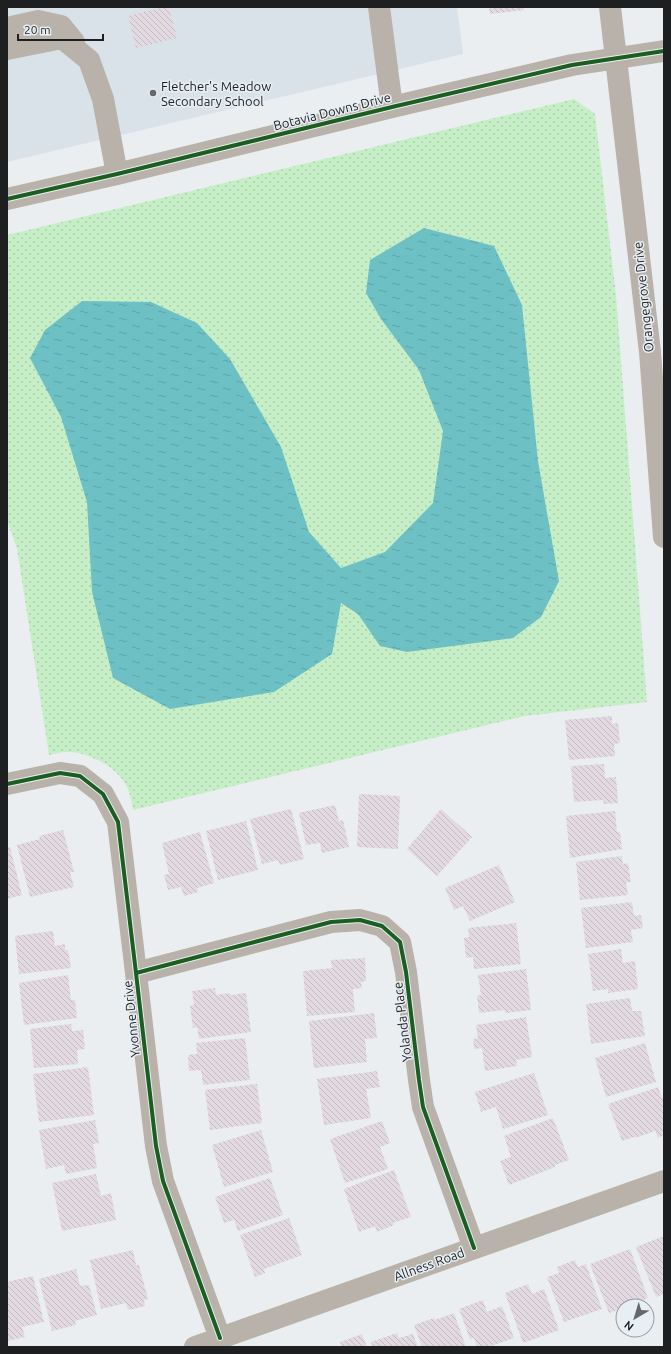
<svg xmlns="http://www.w3.org/2000/svg" width="671" height="1354" font-family="Ubuntu,sans-serif">
  <style>
    .built { fill: #d9e2e8 }
    .park { fill: url(#park-dots) }
    .water { fill: url(#water-ripples) }
    .building { fill: url(#building-back-hatch) }
    .lines { fill: none; stroke-linecap: round; stroke-linejoin: round }
    .minor { stroke: #b8b2aa; stroke-width: 22 }
    .cycleway-casing { stroke: #e8eff4; stroke-width: 6 }
    .cycleway { stroke: #1b5e20; stroke-width: 4 }
    .poi-dot { fill: #65676a; stroke: #e8eff4; stroke-width: 1.5 }
    .labels { text-anchor: middle; stroke-width: 3; stroke-linejoin: round; paint-order: stroke }
    .poi-label { font-size: 13px; fill: #1d1f21; stroke: #e8eff4; text-anchor: start }
    .street-label { font-size: 13px; fill: #1d1f21; stroke: #e8eff4 }
  </style>
  <defs>
    <pattern id="park-dots" width="8" height="8" patternUnits="userSpaceOnUse"><rect width="8" height="8" fill="#c7efc7"/><path d="M2 2h.1M6 6h.1" fill="none" stroke="#aaccab" stroke-width="1.8" stroke-linecap="round"/></pattern>
    <pattern id="water-ripples" width="26" height="14" patternUnits="userSpaceOnUse"><rect width="26" height="14" fill="#6dc1c4"/><path d="M2 4q2-2 4 0t4 0M15 11q2-2 4 0t4 0" fill="none" stroke="#5ea5a8"/></pattern>
    <pattern id="building-back-hatch" width="6" height="6" patternUnits="userSpaceOnUse"><rect width="6" height="6" fill="#e2d9e1"/><path d="M-1 5l2 2M0 0l6 6M5-1l2 2" fill="none" stroke="#c1bac1"/></pattern>
  </defs>
  <rect width="100%" height="100%" fill="#ebeef1"/>
  <!-- built -->
  <path class="built" d="M7 7H457L463 54 7 162Z"/>
  <!-- park -->
  <path class="park" d="M574 99 595 114 616 295 647 702 525 716 133 810C132 804 131 798 129 792 122 769 90 752 67 752 61 752 54 754 49 755L17 549 7 520V235Z"/>
  <!-- water -->
  <path class="water" d="M424 228 494 246 522 305 538 461 559 581 541 617 513 638 407 652 380 646 358 614 341 603 332 654 274 692 170 709 113 678 92 592 87 502 61 417 30 358 45 330 82 301 151 302 197 323 230 359 281 447 309 532 341 568 385 552 433 503 443 431 419 370 381 319 366 293 370 260Z"/>
  <!-- building -->
  <path class="building" d="M164 7H169L177 38 136 48 128 16Z
    M489 7H524V10L490 14Z
    M612 716V724L618 723 620 743 614 744 615 756 569 760 565 720Z
    M604 764 605 778 616 777 618 803 604 804 603 800 574 802 571 766Z
    M359 794 400 796 398 849 357 847Z
    M335 805 339 821 343 820 349 847 322 853 320 843 306 845 299 813Z
    M291 809 304 859 280 865 278 860 262 864 250 819Z
    M441 809 472 837 437 876 407 849Z
    M615 811 617 832H620L622 849 570 858 566 816Z
    M246 821 258 870 218 880 206 831Z
    M63 830 74 872H70L74 887 30 897 17 845 40 839 39 836Z
    M200 832 214 883 197 888 198 892 184 896 181 887 168 890 164 875 169 874 162 843Z
    M7 847H10L22 895 7 899Z
    M622 856 623 864 628 863 631 882H626L628 895 580 900 576 862Z
    M499 865 515 902 470 921 463 906 454 910 445 888Z
    M632 902 634 916 641 915 643 928 631 930 633 942 586 948 581 908Z
    M516 923 521 964 474 969 473 957 466 958 464 938 469 937 468 928Z
    M53 931 55 946 65 944V950H68L71 968 19 974 15 936Z
    M621 949 623 963 635 961 638 989 608 993V989L593 991 588 954Z
    M365 958 366 981 361 982 362 988 353 989 355 1012 307 1016 303 971 332 968 331 960Z
    M526 969 531 1010 505 1013V1010L479 1013 477 996 481 995 478 975Z
    M68 975 71 1000H75L77 1018 24 1025 19 983Z
    M215 988 216 995 230 993 231 995 246 993 251 1032 199 1039 197 1027 193 1028 190 1006 194 1005 192 991Z
    M630 998 632 1011H641L645 1036 591 1044 586 1004Z
    M374 1013 377 1038 365 1039 367 1062 314 1068 309 1021Z
    M526 1017 532 1057 516 1060 517 1066 485 1071 482 1048 474 1049 473 1039 478 1038 476 1025Z
    M71 1024 72 1031 83 1030 85 1049 77 1050 78 1064 34 1068 30 1029Z
    M245 1038 250 1080 203 1085 201 1070 189 1071 188 1055 197 1054 196 1043Z
    M645 1043 656 1082 606 1097 595 1058Z
    M88 1067 94 1115 39 1122 33 1074Z
    M377 1071 380 1087 366 1089 371 1118 324 1125 317 1079Z
    M534 1073 548 1115 503 1129 496 1107 481 1112 475 1092Z
    M257 1084 262 1123 210 1130 205 1090Z
    M658 1087 662 1098 664 1097V1135L658 1138 655 1131 635 1138 634 1137 622 1141 608 1104Z
    M553 1118 569 1160 555 1165V1167L509 1185 500 1161 511 1157 504 1136Z
    M95 1120 99 1143 93 1144 97 1168 66 1174 64 1165 46 1169 39 1130Z
    M382 1121 390 1143 380 1147 388 1169 345 1183 330 1139Z
    M261 1130 273 1172 224 1187 212 1145Z
    M394 1170 411 1217 393 1223 394 1225 377 1232 375 1226 359 1232 344 1189Z
    M96 1174 101 1196 111 1193 116 1220 62 1231 52 1183Z
    M270 1178 283 1215 238 1231 234 1220 224 1223 215 1197Z
    M289 1218 302 1255 264 1269 265 1273 255 1277 240 1235Z
    M664 1236V1294L656 1297 636 1247Z
    M630 1249 648 1298 628 1306H623V1308L609 1313 590 1264Z
    M133 1250 136 1265H139L148 1299 144 1300 145 1306 128 1310 126 1303 101 1309 90 1260Z
    M575 1260 578 1267 586 1264 602 1309 564 1322 547 1277 559 1273 557 1267Z
    M76 1269 80 1286 89 1285 97 1315 75 1321 76 1325 52 1331 39 1279Z
    M33 1276 44 1322 22 1327 25 1337 7 1341V1282Z
    M528 1284 532 1294 544 1289 559 1330 523 1343 505 1293Z
    M483 1300 487 1312 502 1306 514 1338 488 1347H477L474 1338 470 1339 459 1309Z
    M454 1313 466 1347H422L414 1325 434 1318 435 1320Z
    M397 1333 399 1338 413 1334 418 1347H372L371 1342Z
    M362 1334 367 1347H342L340 1342Z"/>
  <g class="lines">
    <!-- minor -->
    <path class="minor" d="M379 7 392 107
      M610 7 650 352 664 537
      M7 28 38 21 61 26 74 42
      M7 49 62 38 89 60 103 99 117 174
      M7 199 117 174 392 107 572 65 664 51
      M7 784 60 773 80 776 103 794 118 822 136 973 156 1146 163 1181 220 1338
      M136 973 331 922 360 920 382 926 400 942 406 972 419 1080 423 1107 474 1248
      M195 1347 664 1181"/>
    <!-- cycleway casing -->
    <g class="cycleway-casing">
      <path id="cycleway" d="M7 199 117 174 392 107 572 65 664 51
        M7 784 60 773 80 776 103 794 118 822 136 973 156 1146 163 1181 220 1338
        M136 973 331 922 360 920 382 926 400 942 406 972 419 1080 423 1107 474 1248"/>
    </g>
    <!-- cycleway -->
    <use href="#cycleway" class="cycleway"/>
  </g>
  <!-- markers -->
  <circle class="poi-dot" cx="153" cy="93" r="4"/>
  <g class="labels">
    <!-- poi labels -->
    <g class="poi-label">
      <text x="161" y="91">Fletcher's Meadow<tspan x="161" dy="15">Secondary School</tspan></text>
    </g>
    <!-- street labels -->
    <g class="street-label">
      <text transform="translate(332 111) rotate(-14)" y="5">Botavia Downs Drive</text>
      <text transform="translate(643 297) rotate(-96)" y="5">Orangegrove Drive</text>
      <text transform="translate(131 1019) rotate(-96)" y="5">Yvonne Drive</text>
      <text transform="translate(402 1022) rotate(-97)" y="5">Yolanda Place</text>
      <text transform="translate(429 1264) rotate(-20)" y="5">Allness Road</text>
    </g>
  </g>
  <!-- border -->
  <rect width="671" height="1354" fill="none" stroke="#1d1f21" stroke-width="16"/>
  <!-- north arrow -->
  <g transform="translate(635 1318) rotate(218)"><circle r="19" fill="#e8eff4" stroke="#979ca0"/>
  <path d="M0-3L7 15L0 10L-7 15Z" fill="#65676a"/>
  <text y="-6" font-size="11" font-weight="bold" text-anchor="middle" fill="#1d1f21">N</text>
  </g>
  <!-- scale -->
  <path d="M18 34v6h85v-6" fill="none" stroke="#1d1f21" stroke-width="2"/>
  <text x="24" y="34" font-size="12" fill="#1d1f21" stroke="#e8eff4" stroke-width="3" paint-order="stroke">20 m</text>
</svg>
